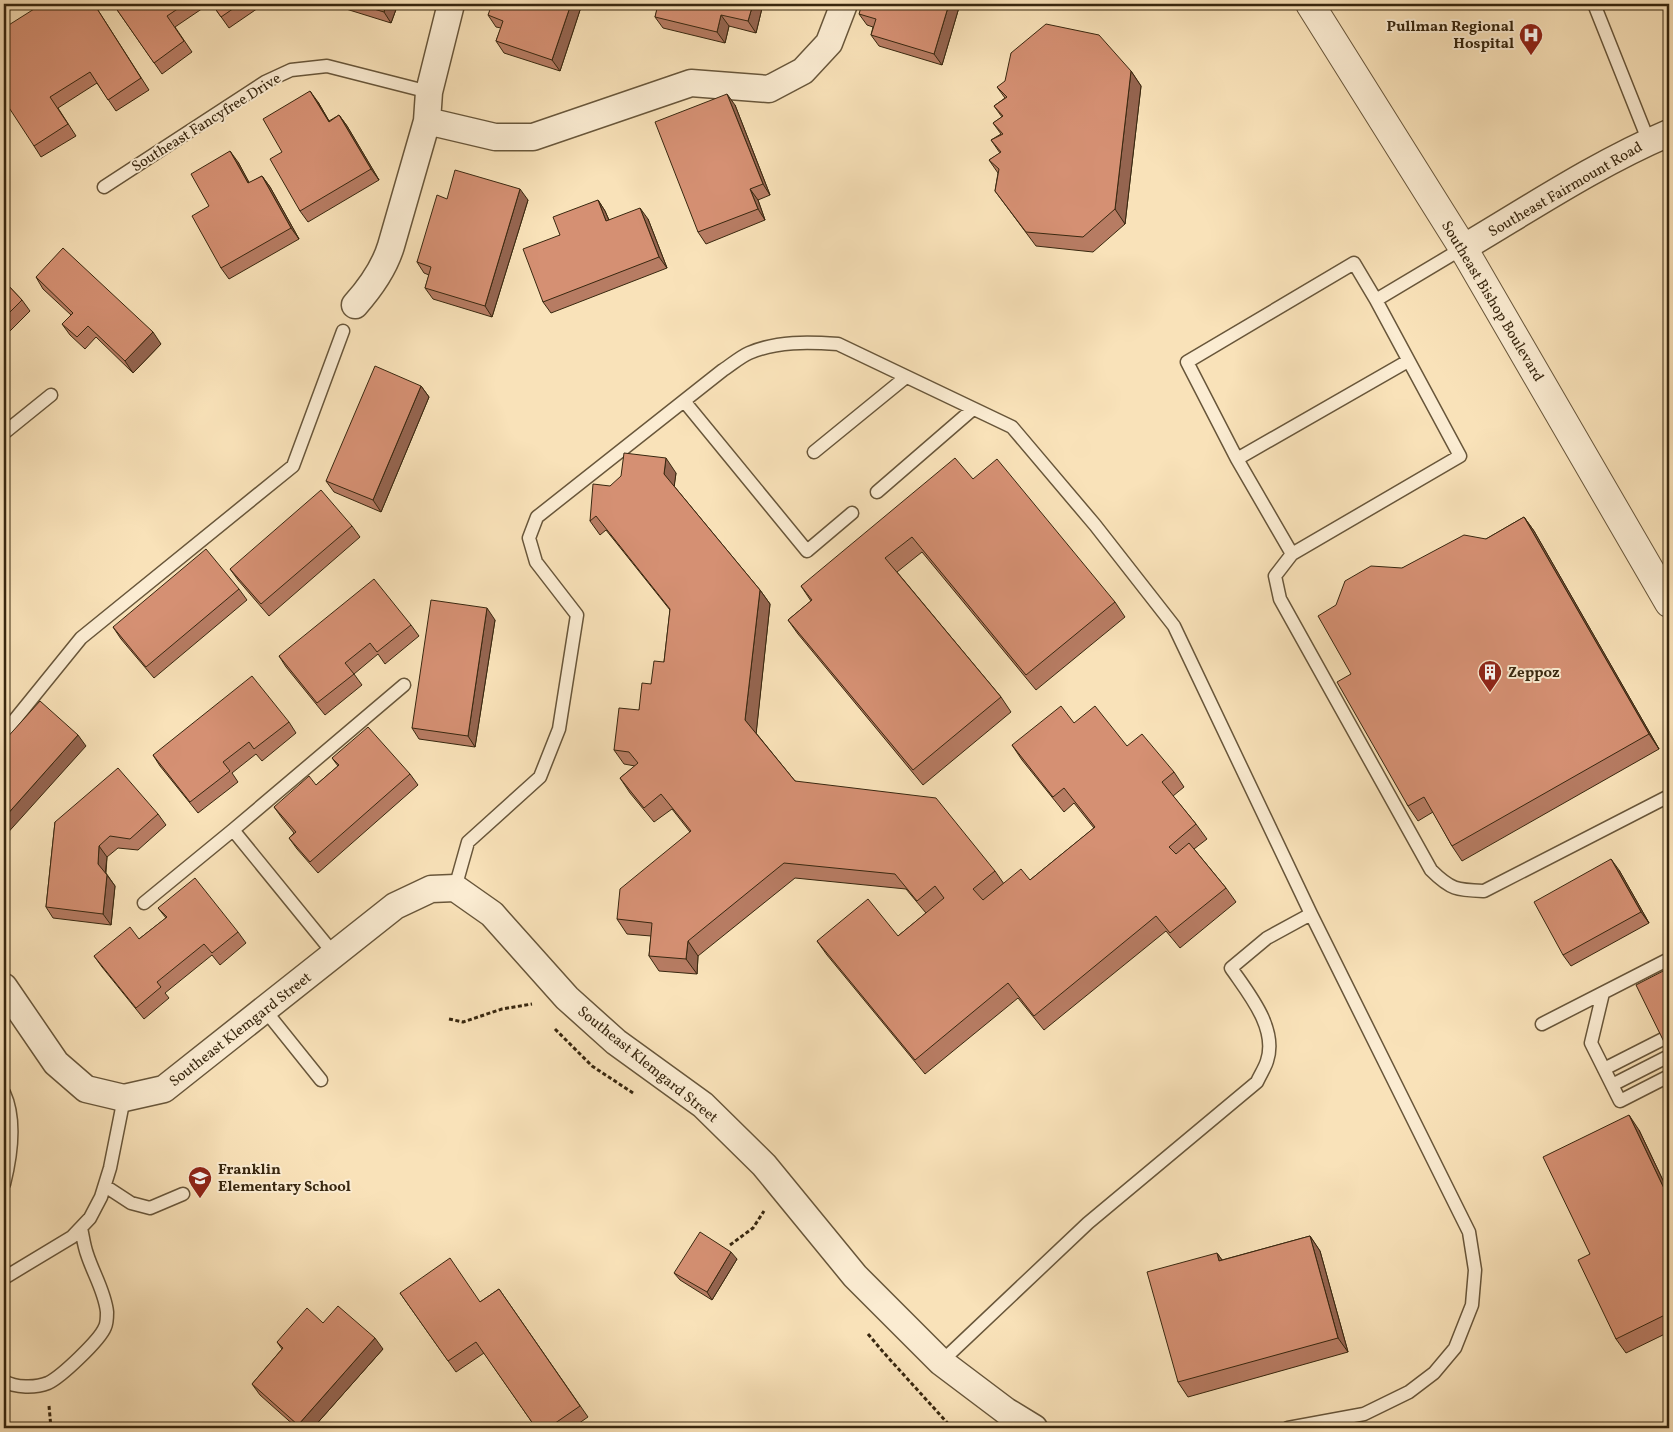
<svg xmlns="http://www.w3.org/2000/svg" width="1673" height="1432" font-family="Vollkorn,serif">
  <style>
    .lines { fill: none; stroke-linecap: round; stroke-linejoin: round }
    .service-casing { stroke: #68563a; stroke-width: 15 }
    .minor-casing { stroke: #68563a; stroke-width: 29 }
    .tertiary-casing { stroke: #68563a; stroke-width: 30 }
    .path { stroke: #38270f; stroke-width: 3; stroke-dasharray: 4 2.5; stroke-linecap: butt }
    .service { stroke: #fbecd2; stroke-width: 12 }
    .minor { stroke: #fbecd2; stroke-width: 26 }
    .tertiary { stroke: #fbecd2; stroke-width: 28 }
    .wall { fill: #b77c63; stroke: #38270f }
    .shaded-wall { fill: #956550; stroke: #38270f }
    .building { fill: #d59073; stroke: #38270f }
    .labels { text-anchor: middle; stroke-width: 4; stroke-linejoin: round; paint-order: stroke }
    .poi-label { font-size: 15px; font-weight: bold; fill: #38270f; stroke: #fbecd2; text-anchor: start }
    .street-label { font-size: 15px; fill: #38270f; stroke: #fbecd2 }
  </style>
  <rect width="100%" height="100%" fill="#f9e2b9"/>
  <filter id="stains"><feTurbulence type="fractalNoise" baseFrequency=".004" numOctaves="4"/><feColorMatrix values="0 0 0 0 .2 0 0 0 0 .09 0 0 0 0 .02 0 0 0 .5 -.17"/></filter>
  <radialGradient id="worn" r=".72"><stop offset=".6" stop-color="#630" stop-opacity="0"/><stop offset="1" stop-color="#630" stop-opacity=".3"/></radialGradient>
  <g class="lines">
    <!-- service casing -->
    <g class="service-casing">
      <path id="service" d="M1594 4 1649 142
        M104 187 265 82 291 70 327 66 429 92
        M1463 248 1376 300 1354 263 1187 362 1237 459 1292 554 1275 576 1280 599 1431 870C1451 890 1457 890 1484 891L1669 796
        M684 401 807 551 852 513
        M4 433 51 395
        M814 452 906 377
        M1237 459 1408 361
        M877 492 973 409
        M1292 554 1460 456 1376 300
        M4 733 81 638 293 466 343 331
        M233 830 334 954
        M455 888 468 842 540 777 559 729 577 615 536 562 529 538 537 517 723 370C731 365 740 357 749 353 777 341 808 342 838 344L1012 427 1095 525 1174 626 1311 914 1469 1232 1475 1270 1472 1305 1455 1348 1434 1373 1409 1392 1364 1414 1288 1428
        M144 903 233 830 404 685
        M1603 993 1591 1043 1620 1101 1669 1076
        M264 1009 321 1080
        M1542 1024 1669 959
        M1604 1069 1669 1036
        M1612 1085 1669 1056
        M4 1093C16 1119 11 1156 4 1184
        M105 1186 131 1203 150 1208 183 1194
        M4 1278 72 1237 90 1218 101 1197 110 1168 124 1098
        M941 1362 1088 1223 1257 1082C1260 1075 1265 1068 1267 1061 1278 1028 1248 993 1231 968L1267 938 1311 914
        M4 1381C15 1388 36 1388 48 1383 61 1377 100 1340 105 1327 107 1323 107 1316 107 1312 105 1292 93 1273 87 1254 84 1246 83 1237 81 1228"/>
    </g>
    <!-- minor casing -->
    <g class="minor-casing">
      <path id="minor" d="M427 121 495 137H533L691 83 769 89 803 71 829 43 844 4
        M1463 248C1529 209 1598 163 1669 133
        M355 305C371 287 384 269 391 246L427 121 429 92 451 4
        M4 987 56 1063 86 1089 124 1098 164 1089 395 906 431 889 455 888 492 914 567 998 616 1042 703 1105 764 1165 855 1276 941 1362 1006 1411 1034 1428"/>
    </g>
    <!-- tertiary casing -->
    <g class="tertiary-casing">
      <path id="tertiary" d="M1310 4 1463 248 1669 603"/>
    </g>
    <!-- path -->
    <path class="path" d="M449 1019 463 1022 502 1009 532 1004
      M555 1029 592 1066 633 1093
      M730 1245 753 1228 764 1211
      M868 1334 884 1353 952 1428
      M49 1406 51 1428"/>
    <!-- service -->
    <use href="#service" class="service"/>
    <!-- minor -->
    <use href="#minor" class="minor"/>
    <!-- tertiary -->
    <use href="#tertiary" class="tertiary"/>
  </g>
  <!-- wall -->
  <path class="wall" d="M42 4H94L149 90 116 111 97 83 58 108 76 136 41 157 34 146Z
    M113 4H209L175 27 192 52 162 74Z
    M212 4H264L229 28Z
    M330 4H398L391 23Z
    M582 4 560 71 504 53 496 41 501 28 496 27 488 15Z
    M646 4H763L756 33 729 26 725 43 663 28 655 17 658 7Z
    M960 4 942 65 879 46 871 35 873 27 867 25 859 14Z
    M1131 71 1141 86 1125 224 1093 252 1036 246 995 191 998 173 989 160 1000 153 991 140 1001 134 993 123 1002 117 994 106 1005 98 997 87Z
    M318 102 329 121 339 115 347 126 379 180 308 222 300 211 282 152Z
    M735 105 770 195 758 200 765 220 706 244 698 232Z
    M238 162 249 183 262 176 270 187 299 239 229 279 221 268 209 206Z
    M447 199 528 200 492 317 433 299 425 288 429 275 424 273 417 262Z
    M598 200 605 211 609 220 648 219 667 268 551 313 543 302 560 235Z
    M36 277 161 344 133 373 96 337 85 349 70 335 62 324 71 315 43 289Z
    M4 281 22 300 30 311 4 337Z
    M421 386 429 397 381 512 334 492 326 481Z
    M676 473 674 486 760 590 770 604 756 733 795 781 995 871 1004 884 1030 880 1094 828 1074 803 1064 812 1022 760 1012 745 1074 723 1127 746 1174 772 1184 787 1173 796 1196 824 1207 839 1194 849 1226 888 1236 902 1180 948 1166 931 1044 1030 1018 998 925 1074 827 955 817 941 898 936 926 913 906 889 795 878 698 956 697 974 659 971 649 956 651 936 627 934 617 919 690 832 672 809 654 822 630 793 620 778 635 766 624 764 614 750 639 710 651 684 664 662 670 610 606 530 600 535 590 521 610 486Z
    M973 479 1115 602 1125 617 1036 690 922 552 897 572 1001 697 1011 712 923 785 798 634 788 620 811 601 801 586Z
    M1524 517 1534 531 1659 749 1462 861 1452 846 1433 812 1418 821 1408 806 1351 674 1402 568 1486 539Z
    M352 526 360 537 269 616 238 580 230 569Z
    M239 589 247 600 154 678 121 639 113 627Z
    M495 620 475 747 419 739 412 728Z
    M411 625 419 636 385 664 378 654 354 674 362 685 325 715 286 667 279 656Z
    M289 722 296 733 262 761 256 754 232 773 238 782 198 813 160 766 153 755Z
    M332 758 410 774 418 785 318 873 297 849 289 838 294 833 282 818 274 807 316 785 338 766Z
    M158 814 166 825 138 850 118 848 107 857 106 873 115 886 111 925 53 918 46 907 55 822Z
    M1619 870 1649 923 1571 966 1563 955Z
    M158 908 238 932 246 943 220 965 212 955 165 993 169 998 144 1019 102 967 94 956 139 939 166 918Z
    M1639 1130 1669 1193V1332L1626 1353 1616 1339 1590 1254Z
    M1310 1236 1320 1251 1348 1352 1188 1397 1178 1382 1217 1253 1222 1260Z
    M737 1259 712 1300 680 1280 674 1273Z
    M499 1289 588 1417 572 1428H536L484 1353 456 1372 400 1293 480 1302Z
    M323 1323 383 1349 313 1428H297L260 1395 252 1384 282 1349 277 1342Z"/>
  <!-- shaded-wall -->
  <path class="shaded-wall" d="M386 4H398L391 23 384 12Z
    M571 4H582L560 71 552 60Z
    M753 4H763L756 33 748 21Z
    M949 4H960L942 65 934 54Z
    M721 15 729 26 725 43 717 32Z
    M1131 71 1141 86 1125 224 1115 209Z
    M310 91 318 102 336 133 329 122Z
    M727 94 735 105 770 195 763 184Z
    M339 115 347 126 379 180 371 169Z
    M230 151 238 162 256 195 248 183Z
    M262 176 270 187 299 239 291 228Z
    M520 189 528 200 492 317 485 306Z
    M750 189 758 200 765 220 758 209Z
    M598 200 605 211 614 232 606 221Z
    M640 208 648 219 667 268 659 257Z
    M153 332 161 344 133 373 125 361Z
    M421 386 429 397 381 512 373 500Z
    M666 458 676 473 674 488 664 474Z
    M1524 517 1534 531 1659 749 1649 734Z
    M760 590 770 604 756 735 745 720Z
    M487 608 495 620 475 747 468 736Z
    M78 735 86 746 4 837V818Z
    M99 846 107 857 105 875 98 864Z
    M1611 859 1619 870 1649 923 1641 912Z
    M107 875 115 886 111 925 103 914Z
    M688 941 698 956 697 974 686 959Z
    M1629 1115 1639 1130 1669 1193V1199Z
    M1310 1236 1320 1251 1348 1352 1338 1338Z
    M731 1252 737 1259 712 1300 707 1292Z
    M1217 1253 1227 1267 1219 1261Z
    M375 1338 383 1349 313 1428H301L298 1425Z"/>
  <!-- building -->
  <path class="building" d="M42 4H94L141 78 108 100 90 72 50 97 68 124 34 146 4 100V28Z
    M113 4H185L167 16 184 41 154 63Z
    M212 4H240L221 17Z
    M357 4H386L384 12Z
    M492 4H571L552 60 496 41 503 21 488 15Z
    M658 4H753L748 21 721 15 717 32 655 17Z
    M862 4H949L934 54 871 35 876 19 859 14Z
    M1046 24 1099 35 1131 71 1115 209 1083 237 1026 232 995 191 999 169 989 160 1001 152 991 140 1003 134 993 123 1003 116 994 106 1007 97 997 87 1005 81 1011 53Z
    M310 91 329 122 339 115 371 169 300 211 270 159 282 152 263 119Z
    M727 94 763 184 750 189 758 209 698 232 655 122Z
    M230 151 248 183 262 176 291 228 221 268 192 216 209 206 191 174Z
    M455 170 520 189 485 306 425 288 431 267 417 262 437 195 447 199Z
    M598 200 606 221 640 208 659 257 543 302 523 249 560 235 553 217Z
    M63 248 153 332 125 361 88 326 77 337 62 324 73 313 36 277Z
    M4 281 22 300 4 318Z
    M375 366 421 386 373 500 326 481Z
    M624 453 666 458 664 474 760 590 745 720 795 781 936 798 995 871 973 889 983 900 1021 869 1030 880 1095 827 1064 788 1053 797 1012 745 1061 706 1074 723 1095 706 1127 746 1142 734 1174 772 1162 782 1196 824 1169 847 1176 854 1189 843 1226 888 1170 933 1156 916 1034 1016 1008 983 915 1060 817 941 868 899 898 936 944 898 935 886 917 901 895 874 784 863 688 941 686 959 649 956 652 923 617 919 620 889 691 831 661 794 644 808 620 778 638 763 629 752 614 750 619 708 639 710 642 683 651 684 654 661 664 662 670 609 596 516 590 521 593 484 610 486 621 476Z
    M955 458 973 479 997 459 1115 602 1026 675 912 537 885 558 1001 697 913 770 788 620 812 600 801 586Z
    M321 490 352 526 261 604 230 569Z
    M1524 517 1649 734 1452 846 1424 797 1408 806 1337 682 1351 674 1318 616 1336 605 1345 581 1371 566 1402 568 1464 535 1486 539Z
    M206 549 239 589 146 667 113 627Z
    M374 579 411 625 377 652 370 643 345 663 354 674 317 703 279 656Z
    M431 600 487 608 468 736 412 728Z
    M252 676 289 722 254 749 249 742 223 762 230 771 190 802 153 755Z
    M40 701 78 735 4 818V741Z
    M368 727 410 774 310 862 289 838 296 832 274 807 309 776 316 785 339 765 332 758Z
    M118 768 158 814 130 839 110 836 99 846 98 864 107 875 103 914 46 907 55 822Z
    M1611 859 1641 912 1563 955 1534 902Z
    M195 878 238 932 212 953 204 944 157 982 161 987 136 1008 94 956 130 927 139 939 167 917 158 908Z
    M1669 968V1052L1636 985Z
    M1629 1115 1669 1199V1313L1616 1339 1578 1260 1590 1254 1543 1157Z
    M700 1232 731 1252 707 1292 674 1273Z
    M1310 1236 1338 1338 1178 1382 1147 1272 1217 1253 1219 1261Z
    M450 1258 480 1302 499 1289 580 1406 548 1428H536L476 1342 448 1361 400 1293Z
    M338 1306 375 1338 298 1425 252 1384 283 1348 277 1342 307 1308 323 1323Z"/>
  <!-- icons -->
  <defs>
    <g id="hospital-pin" transform="scale(1.25)"><path d="M0 17L-7.5 6A9.5 9.5 0 1 1 7.5 6Z" fill="#8f2418" stroke="#fbecd2"/><path d="M-5-5h3v3.5h4V-5h3V5h-3V1.5h-4V5h-3Z" fill="#fff"/></g>
    <g id="building-pin" transform="scale(1.25)"><path d="M0 17L-7.5 6A9.5 9.5 0 1 1 7.5 6Z" fill="#8f2418" stroke="#fbecd2"/><path d="M-4-6H4V6H1V3H-1V6H-4ZM-2.5-4.3h1.7v1.8h-1.7ZM.8-4.3h1.7v1.8H.8ZM-2.5-1h1.7V.8h-1.7ZM.8-1h1.7V.8H.8Z" fill="#fff"/></g>
    <g id="school-pin" transform="scale(1.25)"><path d="M0 17L-7.5 6A9.5 9.5 0 1 1 7.5 6Z" fill="#8f2418" stroke="#fbecd2"/><path d="M0-5L7-2L0 1L-7-2ZM-4 1L0 2.5L4 1V4Q0 6-4 4Z" fill="#fff"/></g>
  </defs>
  <g fill-rule="evenodd">
    <use href="#hospital-pin" x="1531" y="35"/>
    <use href="#building-pin" x="1490" y="672"/>
    <use href="#school-pin" x="200" y="1178"/>
  </g>
  <g class="labels">
    <!-- poi labels -->
    <g class="poi-label">
      <text x="1514" y="31" text-anchor="end">Pullman Regional<tspan x="1514" dy="17">Hospital</tspan></text>
      <text x="1508" y="677">Zeppoz</text>
      <text x="218" y="1174">Franklin<tspan x="218" dy="17">Elementary School</tspan></text>
    </g>
    <!-- street labels -->
    <g class="street-label">
      <text transform="translate(206 122) rotate(-32)" y="5">Southeast Fancyfree Drive</text>
      <text transform="translate(1565 189) rotate(-30)" y="5">Southeast Fairmount Road</text>
      <text transform="translate(1493 301) rotate(59)" y="5">Southeast Bishop Boulevard</text>
      <text transform="translate(240 1029) rotate(-38)" y="5">Southeast Klemgard Street</text>
      <text transform="translate(648 1064) rotate(39)" y="5">Southeast Klemgard Street</text>
    </g>
  </g>
  <!-- margin -->
  <rect width="1673" height="1432" fill="none" stroke="#f9e2b9" stroke-width="20"/>
  <rect x="5" y="5" width="1663" height="1422" fill="none" stroke="#38270f" stroke-width="2.5"/>
  <rect x="10" y="10" width="1653" height="1412" fill="none" stroke="#38270f"/>
  <rect width="100%" height="100%" filter="url(#stains)"/>
  <rect width="100%" height="100%" fill="url(#worn)"/>
</svg>
